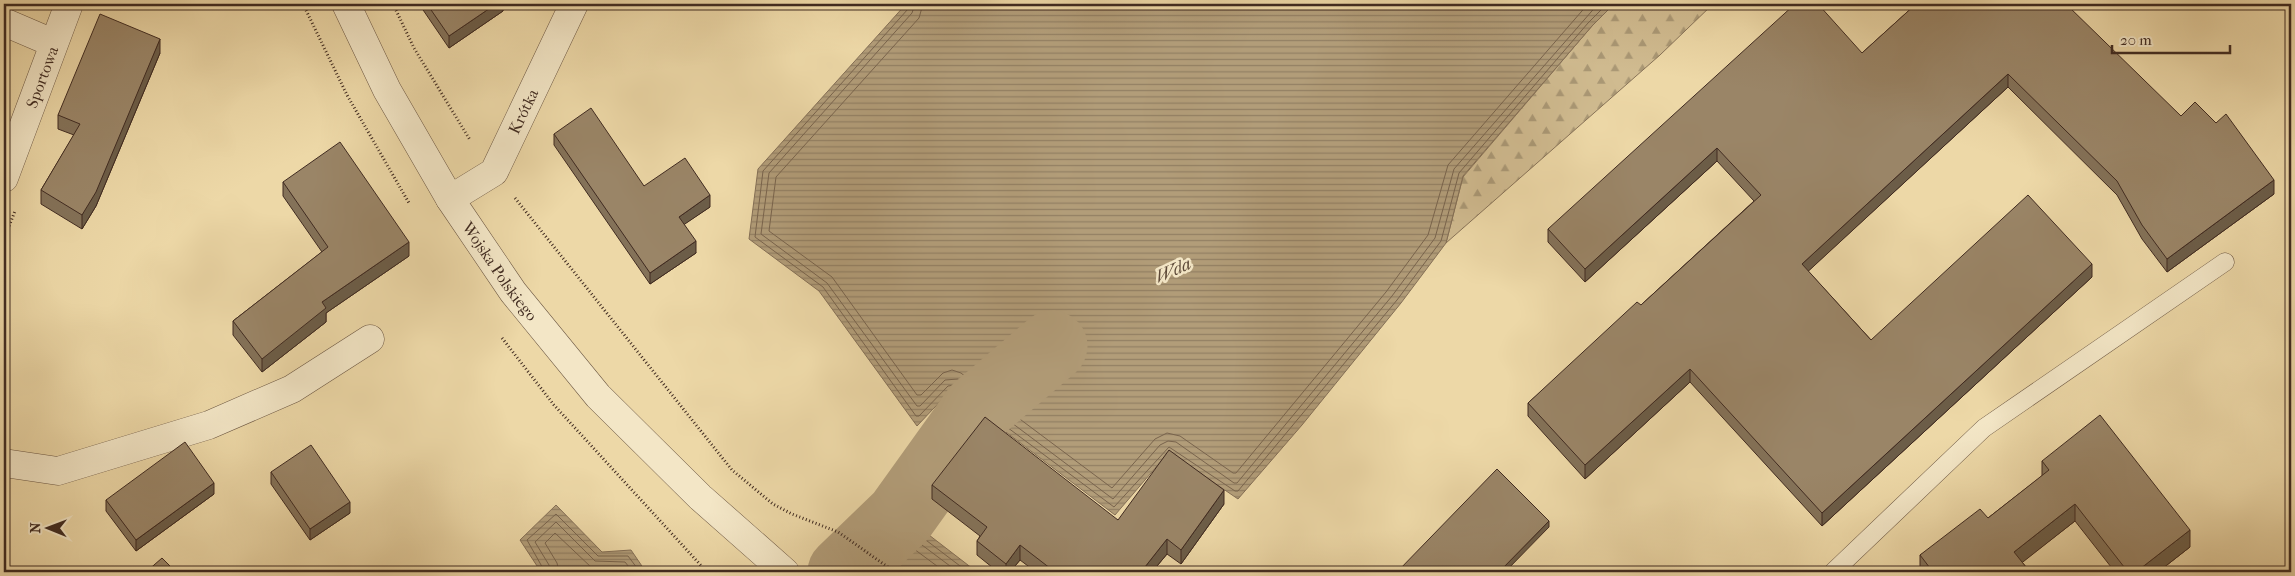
<svg xmlns="http://www.w3.org/2000/svg" width="2295" height="576" font-family="'IM FELL French Canon',serif">
  <style>
    .forest { fill: url(#forest-firs); stroke: #887358 }
    .water { fill: url(#water-rules); stroke: #846f56 }
    .lines { fill: none; stroke-linecap: round; stroke-linejoin: round }
    .shore { stroke: #79644d; stroke-width: 1 }
    .river { stroke: #b29d79; stroke-width: 71 }
    .service-casing { stroke: #6b5642; stroke-width: 19 }
    .minor-casing { stroke: #6b5642; stroke-width: 29 }
    .tertiary-casing { stroke: #6b5642; stroke-width: 29 }
    .path { stroke: #402b21; stroke-width: 3; stroke-dasharray: 1 2.5; stroke-linecap: butt }
    .service { stroke: #f3e6c6; stroke-width: 18 }
    .minor { stroke: #f3e6c6; stroke-width: 28 }
    .tertiary { stroke: #f3e6c6; stroke-width: 28 }
    .wall { fill: #847259; stroke: #402b21 }
    .shaded-wall { fill: #6c5d48; stroke: #402b21 }
    .building { fill: #9a8567; stroke: #402b21 }
    .labels { text-anchor: middle; stroke-width: 5; stroke-linejoin: round; paint-order: stroke }
    .street-label { font-size: 16px; fill: #402b21; stroke: #f3e6c6 }
    .water-label { font-size: 18px; font-style: italic; fill: #5c4837; stroke: #f3e6c6 }
  </style>
  <defs>
    <pattern id="forest-firs" width="22" height="20" patternUnits="userSpaceOnUse" patternTransform="scale(1.25)"><rect width="22" height="20" fill="#d0bb90"/><path d="M5 1l3.5 6h-7zM16 11l3.5 6h-7z" fill="#aa9875"/></pattern>
    <pattern id="water-rules" width="6" height="5" patternUnits="userSpaceOnUse" patternTransform="scale(1.25)"><rect width="6" height="5" fill="#b29d79"/><path d="M0 2.5h6" fill="none" stroke="#928063"/></pattern>
  </defs>
  <rect width="100%" height="100%" fill="#edd8a7"/>
  <filter id="stains"><feTurbulence type="fractalNoise" baseFrequency=".004" numOctaves="4"/><feColorMatrix values="0 0 0 0 .2 0 0 0 0 .09 0 0 0 0 .02 0 0 0 .5 -.17"/></filter>
  <radialGradient id="worn" r=".72"><stop offset=".6" stop-color="#630" stop-opacity="0"/><stop offset="1" stop-color="#630" stop-opacity=".3"/></radialGradient>
  <!-- forest -->
  <path class="forest" d="M1614 4H1713L1660 55 1446 243 1463 177 1592 26Z"/>
  <!-- water -->
  <path class="water" d="M906 4H1614L1592 26 1463 176 1446 243 1401 303 1302 425 1238 499 1169 452 1115 515 977 410 952 389 917 426 819 291 749 239 758 169Z
    M881 498 977 572H830L821 565Z
    M556 505 602 552 631 550 646 572H541L520 540Z"/>
  <g class="lines">
    <!-- shore -->
    <path class="shore" d="M909 4 908 9 763 171 755 237 823 287 916 416H919L948 386 955 385 980 407 1114 507 1169 447 1235 491H1238L1397 300 1441 241 1459 173 1588 23 1607 4
      M915 4 912 13 769 173 761 234 827 283 917 406H920L945 380 958 379 984 402 1113 499 1160 445 1168 441 1176 442 1234 483H1237L1392 296 1435 238 1454 169 1598 4
      M923 4 919 18 776 177 769 231 832 277 917 395H921L943 373 952 370 961 373 989 396 1112 488 1155 439 1167 433 1180 436 1233 473H1236L1386 292 1428 235 1448 165 1588 4
      M545 572 527 540 556 514 598 556H628L640 572
      M551 572 549 565 535 542 556 522 595 561 625 562 633 572
      M559 572 557 563 545 543 555 533 592 568 600 570H621L624 572
      M832 572 830 563 881 506 968 572
      M839 572 838 563 882 515 958 572
      M846 572V565L883 526 945 572"/>
    <!-- river -->
    <path class="river" d="M843 572 901 516 977 410 1052 346"/>
    <!-- service casing -->
    <g class="service-casing">
      <path id="service" d="M1833 572 1984 428 2225 262"/>
    </g>
    <!-- minor casing -->
    <g class="minor-casing">
      <g id="minor">
        <path d="M4 22 53 43"/>
        <path id="s1" d="M450 199 494 172 574 4"/>
        <path d="M4 463 58 471 209 425 292 389 370 339"/>
      </g>
    </g>
    <!-- tertiary casing -->
    <g class="tertiary-casing">
      <g id="tertiary">
        <path id="s2" d="M346 4 387 90 450 199 513 292 598 396 700 497 785 572"/>
        <path id="s3" d="M4 178 69 4"/>
      </g>
    </g>
    <!-- path -->
    <path class="path" d="M303 4 347 95 409 203
      M393 4 414 48 470 140
      M515 198 732 470 773 504 792 514 838 532 895 572
      M4 239 15 211
      M502 338 554 405 707 572"/>
    <!-- service -->
    <use href="#service" class="service"/>
    <!-- minor -->
    <use href="#minor" class="minor"/>
    <!-- tertiary -->
    <use href="#tertiary" class="tertiary"/>
  </g>
  <!-- wall -->
  <path class="wall" d="M419 4H503V11L449 48Z
    M1916 4 2181 116 2274 194 2167 272 2142 239 2117 195 2008 87 1808 271 1871 340 2092 277 1822 526 1690 382 1585 479 1528 416V403L1641 305 1754 201 1717 161 1585 282 1548 242V229L1862 53Z
    M160 53 96 206 82 229 41 204V190L74 135 58 129V115Z
    M554 134 644 186 710 207 684 224 696 253 650 284 554 145Z
    M283 182 409 256 326 313V322L262 372 233 335V321L322 252 283 196Z
    M2042 461 2190 547 2158 572H2115L2075 521 2022 562 2030 572H1920V555L1988 518 2042 476Z
    M271 472 350 513 310 540 271 484Z
    M932 485 1118 520 1224 504 1181 564 1167 554 1152 572H1036L1020 560 1010 572H998L977 555V541L980 536 932 499Z
    M214 494 136 551 106 511V500Z"/>
  <!-- shaded-wall -->
  <path class="shaded-wall" d="M496 4H503V11L449 48V36Z
    M160 39V53L96 206 82 229V215Z
    M2008 74V87L1802 277V264Z
    M1717 148V161L1585 282V269Z
    M2274 180V194L2167 272V259Z
    M710 195V207L679 228V217Z
    M696 241V253L650 284V273Z
    M409 242V256L326 313V322L262 372V359L322 302Z
    M2092 264V277L1822 526V513Z
    M1690 369V382L1585 479V465Z
    M214 483V494L136 551V540Z
    M1224 490V504L1181 564V550Z
    M350 502V513L310 540V529Z
    M2075 504V521L2014 569V552Z
    M1549 521V527L1505 572H1499Z
    M2190 530V547L2158 572H2136Z
    M1167 539V554L1152 572H1141Z
    M1020 545V560L1010 572H1006V564Z"/>
  <!-- building -->
  <path class="building" d="M427 4H496L449 36Z
    M1795 4H1818L1862 53 1916 4H2066L2181 116 2195 102 2216 123 2226 114 2274 180 2167 259 2142 225 2117 181 2008 74 1802 264 1871 340 2028 195 2092 264 1822 513 1690 369 1585 465 1528 403 1637 302 1641 305 1761 195 1717 148 1585 269 1548 229Z
    M100 14 160 39 96 192 82 215 41 190 80 124 58 115Z
    M591 108 644 186 685 158 710 195 679 217 696 241 650 273 554 134Z
    M340 142 409 242 322 302 326 308 262 359 233 321 328 247 283 182Z
    M2100 415 2190 530 2136 572H2128L2075 504 2014 552 2030 572H1933L1920 555 1980 509 1988 518 2049 470 2042 461Z
    M985 417 1118 520 1169 450 1224 490 1181 550 1167 539 1141 572H1055L1020 545 1006 564 977 541 987 527 932 485Z
    M185 442 214 483 136 540 106 500Z
    M311 445 350 502 310 529 271 472Z
    M1497 469 1549 521 1499 572H1397Z
    M162 558 176 572H146Z"/>
  <g class="labels">
    <!-- street labels -->
    <g class="street-label">
      <text dy="6" stroke="none"><textPath href="#s3" startOffset="108">Sportowa</textPath></text>
      <text dy="6" stroke="none"><textPath href="#s1" startOffset="119">Krótka</textPath></text>
      <text dy="6" stroke="none"><textPath href="#s2" startOffset="309">Wojska Polskiego</textPath></text>
    </g>
    <!-- water labels -->
    <g class="water-label">
      <text transform="translate(1173 270) rotate(-24)" y="6">Wda</text>
    </g>
  </g>
  <!-- margin -->
  <rect width="2295" height="576" fill="none" stroke="#edd8a7" stroke-width="20"/>
  <rect x="5" y="5" width="2285" height="566" fill="none" stroke="#402b21" stroke-width="2.5"/>
  <rect x="10" y="10" width="2275" height="556" fill="none" stroke="#402b21"/>
  <!-- north arrow -->
  <g transform="translate(48 528) rotate(271)" stroke="#f3e6c6" stroke-width="4" paint-order="stroke">
  <path d="M0-4L9 19L0 12L-9 19Z" fill="#402b21"/>
  <text y="-8" font-size="14" font-weight="bold" text-anchor="middle" fill="#402b21">N</text>
  </g>
  <!-- scale -->
  <path d="M2112 45v8h118v-8" fill="none" stroke="#402b21" stroke-width="2.5"/>
  <text x="2120" y="45" font-size="15" fill="#402b21" stroke="#f3e6c6" stroke-width="4" paint-order="stroke">20 m</text>
  <rect width="100%" height="100%" filter="url(#stains)"/>
  <rect width="100%" height="100%" fill="url(#worn)"/>
</svg>
